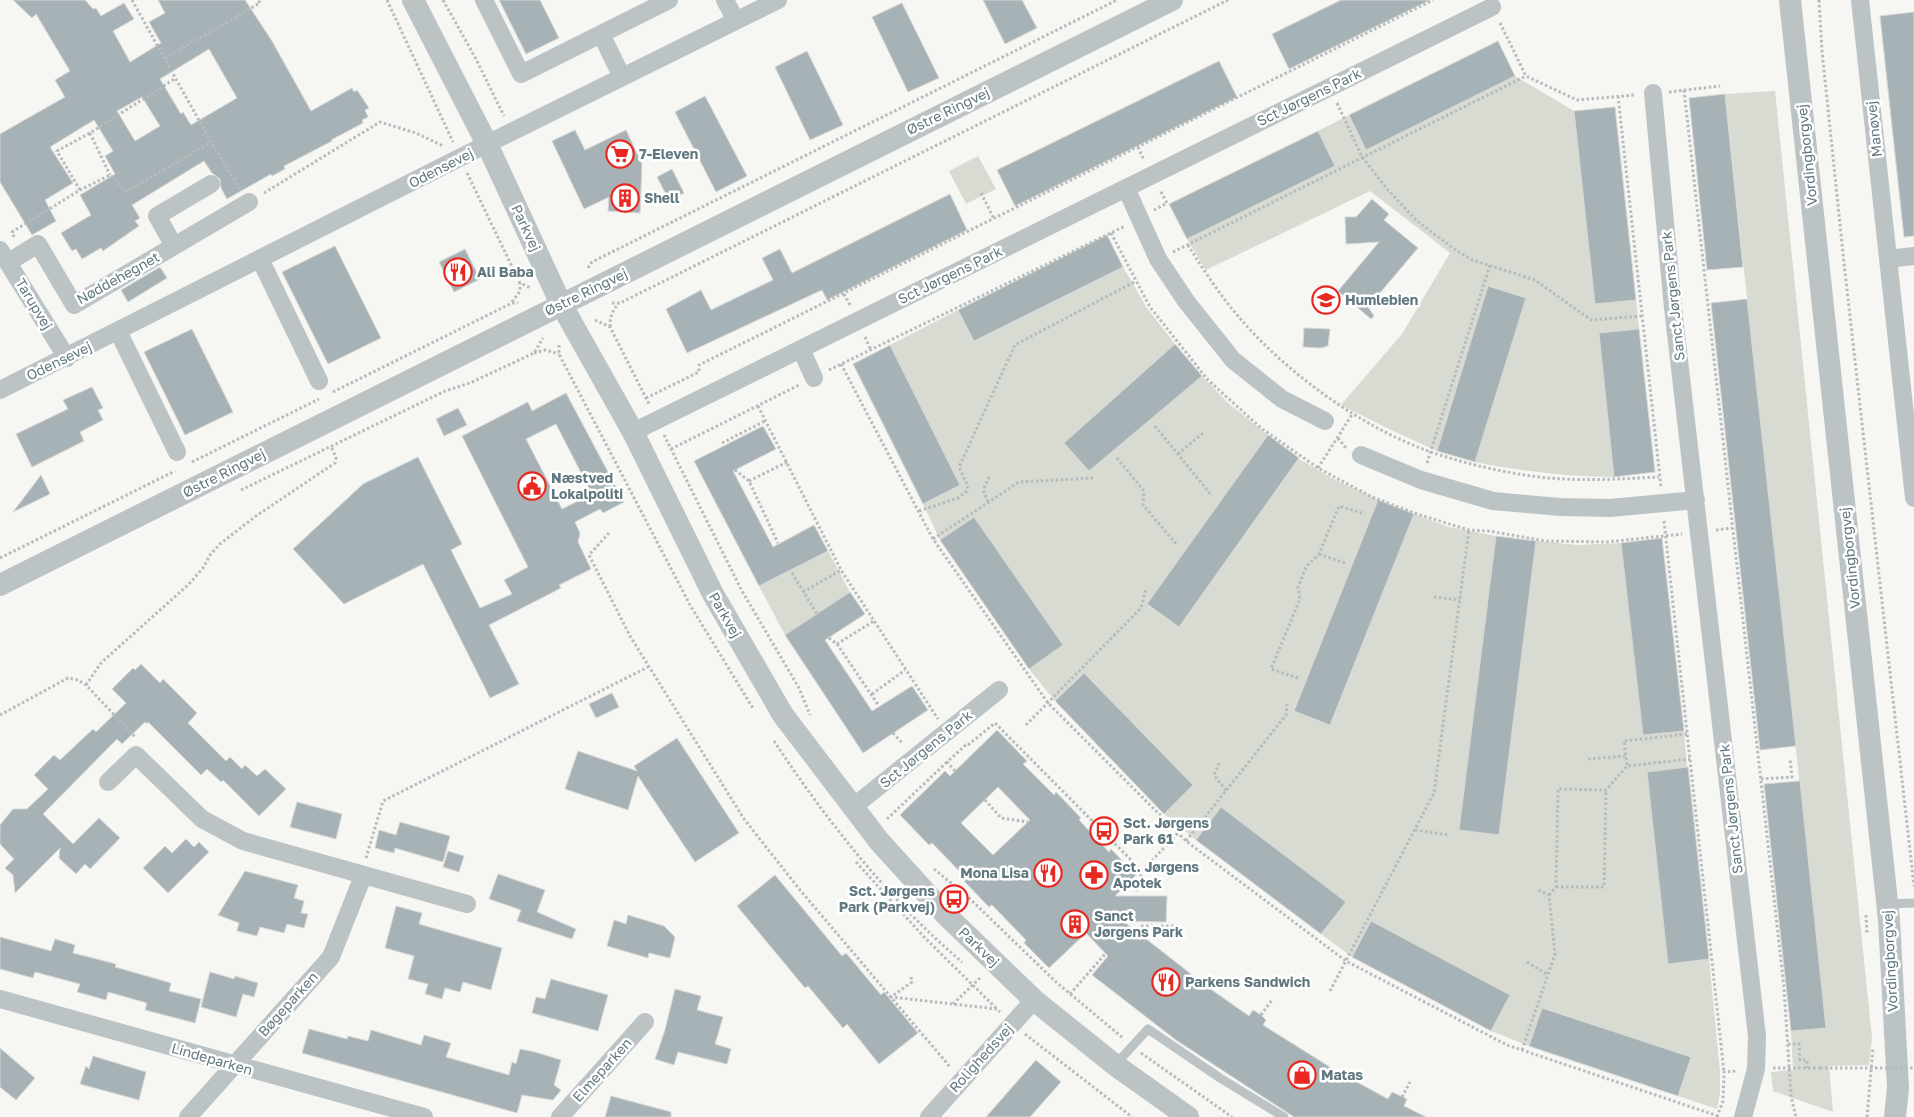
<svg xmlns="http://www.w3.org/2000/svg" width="1914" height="1117" font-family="'Golos Text',sans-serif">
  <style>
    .green { fill: #d7dbd2 }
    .building { fill: #a6b2b5; stroke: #d8d7d5; fill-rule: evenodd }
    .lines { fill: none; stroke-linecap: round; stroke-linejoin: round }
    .path { stroke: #b6bbbd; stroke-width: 3; stroke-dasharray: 2.5 2.5; stroke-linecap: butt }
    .service { stroke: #bcc3c5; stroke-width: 9 }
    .minor { stroke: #bcc3c5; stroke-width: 18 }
    .tertiary { stroke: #bcc3c5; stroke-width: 22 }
    .path-bridge { stroke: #b6bbbd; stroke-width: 3; stroke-dasharray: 2.5 2.5; stroke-linecap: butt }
    .labels { text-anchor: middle; stroke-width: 5; stroke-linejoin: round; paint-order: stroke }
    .street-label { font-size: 14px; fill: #60787f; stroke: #fff }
    .poi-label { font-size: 14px; font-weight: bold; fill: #60787f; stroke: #fff; text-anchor: start }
  </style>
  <rect width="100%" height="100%" fill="#f6f6f3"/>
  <!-- green -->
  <path class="green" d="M1515 76 1574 111 1595 304 1636 300 1639 329 1599 333 1614 477C1567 477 1521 471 1475 462L1526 298 1489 286 1437 451 1391 430 1341 405 1402 334 1450 253 1370 191 1206 270 1187 239 1335 166 1318 131 1349 115 1366 150Z
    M1775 91 1872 1038 1869 1065 1829 1066 1833 1112 1773 1091 1771 1072 1793 1070 1791 1031 1826 1028 1725 94Z
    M978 156 996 189 966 204 949 171Z
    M1123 267 1147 308 1175 344 1064 443 1089 471 1202 376 1227 402 1268 435 1147 605 1179 627 1299 459 1332 478 1378 500 1294 711 1330 725 1414 514 1449 527 1496 536 1459 829 1499 835 1536 541 1578 545 1621 543 1684 731 1687 767 1669 964 1709 959 1720 1071V1093L1717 1109 1678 1096 1691 1057 1543 1008 1529 1046 1491 1031 1510 995 1371 922 1352 957 1321 934 1345 902 1221 807 1196 840 1164 814 1193 785 1084 673 1055 701 1029 669 1063 645 974 517 940 540 923 504 960 485 890 345 958 310 974 341Z
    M828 551 850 592 785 635 759 586Z"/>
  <!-- building -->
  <path class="building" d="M13 0H85L93 9 96 8 101 16 124 3 134 19 113 31 130 62 161 43 149 22 165 13 158 0H245L272 41 311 111 352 88 354 92 357 90 369 108 365 110 368 117 362 120 363 123 331 140 332 141 284 166 285 169 272 176 271 174 227 199 221 188 220 179 212 173 204 161 132 205 140 218 135 221 139 226 103 251 101 248 82 259 76 249 72 251 61 233 91 215 80 195 115 174 105 156 113 151 94 120 50 147 73 183 45 200 56 221 32 235 0 182V134L65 97 55 80 70 71 36 14 32 18ZM209 49 237 98 191 125 183 112 181 114 160 79ZM142 97 160 126 135 141 117 111Z
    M499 0H540L559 38 526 54Z
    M983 0H1022L1037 28 1005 44Z
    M1341 0H1430L1289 69 1272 34Z
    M902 3 939 78 908 92 872 17Z
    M1914 12V236L1904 237 1880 16Z
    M1498 41 1515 76 1366 150 1349 115Z
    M807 51 843 125 810 140 775 67Z
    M1219 61 1237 97 1015 206 997 170Z
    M1725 94 1743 267 1707 270 1689 98Z
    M705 96 747 176 716 192 675 112Z
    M1615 107 1636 300 1595 304 1574 111Z
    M575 130 585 150 626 130 642 164 640 213 608 211 609 197 584 209 552 141Z
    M1318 131 1335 166 1187 239 1169 204Z
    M672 169 684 193 669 200 657 177Z
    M950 194 967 230 827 300 822 290 687 353 666 309 701 290 711 310 773 280 762 258 780 249 792 273Z
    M1372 199 1389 214 1384 220 1418 248 1368 307 1374 316 1371 319 1338 291 1379 242 1346 244 1345 217H1356Z
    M1107 235 1123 267 974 341 958 310Z
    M335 246 381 338 328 364 282 272Z
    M465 249 480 279 454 292 439 262Z
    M160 267 167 278 128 302 121 290Z
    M1488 286 1526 298 1475 462 1437 451Z
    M1747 299 1796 746 1760 750 1711 303Z
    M1304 328 1330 329 1328 346 1321 348 1303 347Z
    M192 329 233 412 185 435 144 352Z
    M1639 329 1655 472 1614 477 1599 333Z
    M1175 344 1202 376 1089 471 1064 443Z
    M890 345 960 485 923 504 853 364Z
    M92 387 103 408 98 410 103 420 80 432 84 441 32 467 16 434 68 409 63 400Z
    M566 393 624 502 603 513 600 509 575 522 580 533 578 542 591 569 559 585 561 588 489 625 519 684 490 698 423 564 344 604 293 549 363 484 418 457 462 544 451 550 480 608 512 594 504 580 528 567 462 436 528 402 532 411ZM556 424 592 494 562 509 526 439Z
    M458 408 467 425 444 436 436 419Z
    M763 426 776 449 733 471 773 547 814 525 828 551 759 586 694 461Z
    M1268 435 1299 458 1179 627 1147 604Z
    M41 475 50 494 13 512Z
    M1378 500 1414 514 1330 725 1294 711Z
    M974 517 1063 645 1029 669 940 540Z
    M1496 536 1536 541 1499 835 1459 830Z
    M1662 538 1684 731 1643 735 1621 543Z
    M850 592 865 614 825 640 872 711 912 686 928 710 863 753 785 635Z
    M141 664 160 683 163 679 197 713 188 723 226 761 230 757 242 769 245 765 257 776 265 769 286 789 259 816 223 780 221 782 207 769 201 775 148 722 147 724 145 722 122 744 117 739 43 814 73 844 99 818 120 838 90 869 85 864 76 874 59 858 60 848 15 893 13 875 5 868 14 859 0 844V825L13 809H27L48 789 34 775 54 755 60 760 93 729 96 732 126 703 112 689 133 668 135 670Z
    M1084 673 1193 785 1164 814 1055 701Z
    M612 693 619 707 596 718 589 704Z
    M997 730 1027 761 1023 764 1054 795 1056 792 1081 818 1079 820 1109 852 1111 849 1136 875 1115 896H1167L1166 922 1123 921 1209 988 1249 1016 1253 1010 1261 1015 1266 1020 1263 1025 1333 1069 1388 1099 1392 1092 1407 1099 1404 1106 1426 1117H1294L1176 1040 1092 975 1108 956 1086 933 1049 968 1024 943 1026 940 992 905 989 907 964 881 967 879 932 843 929 845 900 815 945 771 950 776ZM998 787 1030 820 993 855 961 823Z
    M677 738 739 833 695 862 638 776 628 810 565 789 578 751 637 771 634 766Z
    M1688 767 1709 959 1668 964 1647 772Z
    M1800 781 1826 1028 1791 1031 1764 784Z
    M297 802 342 814 336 839 290 827Z
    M1221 807 1346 902 1321 934 1196 840Z
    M400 822 450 836 443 862 395 848 394 853 375 848 379 830 396 835Z
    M186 839 194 847 199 842 209 852 168 893 143 868 165 846 172 853Z
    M448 851 464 856 459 872 443 867Z
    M245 871 298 885 294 898 304 901 301 913 308 914 304 928 287 924 284 933 260 927 257 936 237 931 239 923 218 915Z
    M498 874 545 890 537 912 576 929 572 939 517 921 521 910 489 899Z
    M775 875 842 956 846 953 881 995 884 992 918 1033 879 1064 847 1024 843 1028 808 986 805 988 737 906Z
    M396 906 422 913 419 924 502 948 491 990 463 982 460 992 445 988 442 999 425 994 428 984 408 979 414 956 385 948Z
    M628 915 664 926 675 937 670 958 649 953 648 958 607 946 614 920 626 924Z
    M1371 921 1510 995 1491 1031 1352 957Z
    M0 937 51 951 55 939 75 945 73 953 116 964 115 967 171 983 169 991 201 999 195 1023 145 1010 147 1003 108 992 106 1000 77 992 80 984 35 972 33 978 0 969Z
    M210 972 234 979 235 976 258 983 254 997 243 994 236 1017 201 1007Z
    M551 979 608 995 598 1031 532 1013 536 997 545 999Z
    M675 989 701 996 697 1010 723 1017 715 1044 731 1049 727 1064 678 1052 674 1065 655 1059 665 1030Z
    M1542 1008 1691 1057 1678 1096 1529 1046Z
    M309 1029 347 1039 348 1036 368 1041 371 1030 421 1045 424 1035 451 1043 446 1057 509 1075 512 1062 516 1064 520 1049 535 1052 561 1060 554 1085 561 1090 553 1100 522 1095 517 1113 302 1053Z
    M0 1048 35 1078 16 1100 0 1087Z
    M93 1056 146 1072 139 1100 80 1084 86 1066 89 1069Z
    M1036 1060 1061 1082 1030 1117H986Z
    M611 1096 671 1112V1117H605Z"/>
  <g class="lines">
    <!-- path -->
    <path class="path" d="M132 0 211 142 240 189
      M387 0 453 142
      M443 0 476 59 504 116
      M1819 0 1822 51 1844 263 1914 886
      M1500 23 1526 76 1577 100 1635 95
      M165 58 260 3 258 0
      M1684 90 1784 988 1791 1096 1796 1117
      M1669 92 1720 86
      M1618 96 1661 487
      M1337 103 1362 157 1388 190 1417 221 1457 251 1472 260 1535 280 1591 320 1642 316
      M90 133 110 175
      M1138 147 1144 160
      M467 173 520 283 531 288
      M80 190 57 151 90 133 176 78
      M264 193 380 122 416 133 443 146
      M981 193 994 219
      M1154 210 1167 203 1160 190
      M1111 233 1150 307 1208 380 1261 428 1318 468 1372 497 1417 514 1469 530 1489 531 1545 541 1607 542 1682 534
      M14 237 12 232 80 190 110 175 126 192 211 142
      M1188 245C1203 269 1219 294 1238 316 1285 372 1362 428 1431 452 1463 463 1497 471 1531 476 1573 482 1617 479 1659 477
      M1173 252 1526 76
      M588 268 592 262 1117 0
      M844 294 851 307
      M512 302 520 291V283
      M612 303H620L1228 0
      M595 320 610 327 649 404
      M610 327C610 316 612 311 619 303
      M865 337 871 350
      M559 345V354L690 605 754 710
      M534 353 545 350 559 354
      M841 364 933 539 1048 703 1186 841 1346 961 1507 1045 1718 1116
      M829 370 1125 226
      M333 392 512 303H518
      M646 398 699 372V365L1433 0
      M758 406 841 570 938 719
      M1155 426 1212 496
      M664 435 742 591 799 688 810 715
      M1338 438 1346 448
      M722 443 765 421
      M671 449 799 385
      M1178 454 1203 433
      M1117 458 1144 491 1143 505 1177 545
      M192 462 319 399
      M1427 463 1490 265
      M1318 468 1353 413
      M735 470 749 481 778 543
      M749 481 787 462
      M241 490 445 391 470 383 534 353 543 338
      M988 502 983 490 989 477
      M919 511 958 498 967 491 968 486 959 467 1015 345 1136 281
      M1664 521 1724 1072
      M1716 530 1732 528
      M609 533 589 555 630 636 744 819 800 890 951 1068
      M933 539 1019 482 1093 478
      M1319 554 1345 563
      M0 558 175 471
      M792 573 817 614
      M803 592 841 570
      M1434 597 1460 600
      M829 638 837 644 879 706
      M837 644 874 621
      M1298 678 1271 669 1300 599 1298 587 1306 567 1319 554 1339 506 1365 514
      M86 685 101 663 189 584 203 568 210 555 220 544 256 516 335 463 336 458 331 446
      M872 694 905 670
      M0 715 68 678 78 680 86 685 136 738
      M1026 725 1141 608 1146 588
      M893 733 902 743
      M1687 734 1624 741 1627 766 1690 759
      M774 741C826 820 890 901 962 962
      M968 745 995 723 1142 871
      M1588 759 1626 756
      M1219 763 1214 775 1227 792
      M955 771 947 762 967 744
      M1761 779 1792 777 1790 759
      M985 800 1001 818 1028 822
      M887 819 947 762
      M1415 830 1449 835
      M1186 841 1286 715 1287 704
      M366 858 383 801 648 667
      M856 862 925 938 997 1009
      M934 869 967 896 1056 982 1123 1038
      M1556 887H1604L1606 790
      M1136 891 1142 871 1178 833
      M1549 895 1556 887 1558 789 1606 790 1627 766
      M1866 915 1867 934
      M1141 926H1180
      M1527 962 1548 975
      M911 977 912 982 891 997 997 1009 1000 1012
      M1330 991 1434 793 1469 530
      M1070 994 1106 953
      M953 1004 981 977
      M1261 1015 1272 1000
      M1025 1034 1132 1117
      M1788 1044H1799L1800 1060H1807V1068
      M1522 1050 1555 954 1549 895 1536 889
      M1141 1053 1232 1117
      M1773 1068H1820
      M1402 1097 1410 1082
      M1717 1117 1723 1101 1724 1072 1737 1071
      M1867 1117 1873 1048"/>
    <!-- service -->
    <path class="service" d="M1887 904 1914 903
      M1115 1065 1148 1029 1220 1078 1284 1117"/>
    <!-- minor -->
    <path class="minor" d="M484 0 521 74 669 0
      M725 0 736 21
      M1860 0 1914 498
      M601 34 622 77
      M1653 93 1673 308 1757 1036 1756 1069 1743 1117
      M1126 188 1158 259 1186 301 1233 360 1282 399 1325 421
      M174 246 157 216 211 184
      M0 250 67 358
      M260 259 319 381
      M1888 259 1914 256
      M9 262 38 244 74 305 249 202
      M118 331 177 452
      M801 349 814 378
      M0 390 487 144 778 0
      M633 432 1492 7
      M1361 455 1421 480 1493 501 1560 507 1610 508 1696 500
      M108 782 136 755 202 819 243 841 467 904
      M853 807 999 690
      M0 999 424 1117
      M188 1117 331 957 363 876
      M560 1117 645 1022
      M929 1117 1034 1000"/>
    <!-- tertiary -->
    <path class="tertiary" d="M413 0 487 144 561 304 633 432 713 594 783 715 879 841 947 916 1034 1000 1115 1065 1188 1117
      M1790 0 1889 920 1898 1088 1895 1117
      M0 585 1172 0"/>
    <!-- path-bridge -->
    <path class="path-bridge" d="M1820 1068H1914"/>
  </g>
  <!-- icons -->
  <defs>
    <g id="supermarket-ring" transform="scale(1.4375)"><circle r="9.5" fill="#fff" stroke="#e82821" stroke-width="1.5"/><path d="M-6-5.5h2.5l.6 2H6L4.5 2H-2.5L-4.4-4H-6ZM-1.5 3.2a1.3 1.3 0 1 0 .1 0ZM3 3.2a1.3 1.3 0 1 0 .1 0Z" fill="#e82821"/></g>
    <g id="building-ring" transform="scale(1.4375)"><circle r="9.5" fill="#fff" stroke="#e82821" stroke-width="1.5"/><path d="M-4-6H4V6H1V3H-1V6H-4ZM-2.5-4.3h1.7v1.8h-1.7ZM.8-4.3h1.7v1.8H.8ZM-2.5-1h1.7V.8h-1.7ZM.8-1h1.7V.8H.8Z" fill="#e82821"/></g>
    <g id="restaurant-ring" transform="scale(1.4375)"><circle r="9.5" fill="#fff" stroke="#e82821" stroke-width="1.5"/><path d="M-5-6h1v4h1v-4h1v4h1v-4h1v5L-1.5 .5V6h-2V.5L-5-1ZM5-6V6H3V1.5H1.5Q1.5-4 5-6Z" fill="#e82821"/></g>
    <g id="school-ring" transform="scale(1.4375)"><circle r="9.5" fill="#fff" stroke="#e82821" stroke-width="1.5"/><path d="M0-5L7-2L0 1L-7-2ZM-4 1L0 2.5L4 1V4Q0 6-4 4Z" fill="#e82821"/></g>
    <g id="civic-ring" transform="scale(1.4375)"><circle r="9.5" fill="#fff" stroke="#e82821" stroke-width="1.5"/><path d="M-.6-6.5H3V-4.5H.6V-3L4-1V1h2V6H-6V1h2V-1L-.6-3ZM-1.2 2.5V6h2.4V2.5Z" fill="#e82821"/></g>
    <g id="bus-ring" transform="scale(1.4375)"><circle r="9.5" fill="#fff" stroke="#e82821" stroke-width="1.5"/><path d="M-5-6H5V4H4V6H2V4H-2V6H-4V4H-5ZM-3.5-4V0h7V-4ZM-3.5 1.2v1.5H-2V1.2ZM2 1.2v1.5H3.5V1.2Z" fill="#e82821"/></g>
    <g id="pharmacy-ring" transform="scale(1.4375)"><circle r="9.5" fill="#fff" stroke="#e82821" stroke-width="1.5"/><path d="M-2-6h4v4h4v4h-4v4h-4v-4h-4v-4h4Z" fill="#e82821"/></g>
    <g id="shop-ring" transform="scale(1.4375)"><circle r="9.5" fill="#fff" stroke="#e82821" stroke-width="1.5"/><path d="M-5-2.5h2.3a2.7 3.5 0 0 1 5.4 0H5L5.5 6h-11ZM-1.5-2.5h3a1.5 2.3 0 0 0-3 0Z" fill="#e82821"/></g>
  </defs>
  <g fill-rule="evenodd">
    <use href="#supermarket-ring" x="620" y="154"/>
    <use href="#building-ring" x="625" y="198"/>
    <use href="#restaurant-ring" x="458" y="272"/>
    <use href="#school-ring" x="1326" y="300"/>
    <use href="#civic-ring" x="532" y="486"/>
    <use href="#bus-ring" x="1104" y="831"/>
    <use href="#restaurant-ring" x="1048" y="873"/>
    <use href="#pharmacy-ring" x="1094" y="875"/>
    <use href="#bus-ring" x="954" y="899"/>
    <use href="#building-ring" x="1075" y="924"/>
    <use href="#restaurant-ring" x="1166" y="982"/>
    <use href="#shop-ring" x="1302" y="1075"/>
  </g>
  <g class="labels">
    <!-- street labels -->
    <g class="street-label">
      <text transform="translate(1309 97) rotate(-26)" y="5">Sct Jørgens Park</text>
      <text transform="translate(948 111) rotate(-26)" y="5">Østre Ringvej</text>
      <text transform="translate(1874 129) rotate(-96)" y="5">Manøvej</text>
      <text transform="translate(1807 155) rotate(-96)" y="5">Vordingborgvej</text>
      <text transform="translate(441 168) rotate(-27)" y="5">Odensevej</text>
      <text transform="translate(526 228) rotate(65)" y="5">Parkvej</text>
      <text transform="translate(950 275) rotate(-26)" y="5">Sct Jørgens Park</text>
      <text transform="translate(118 278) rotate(-29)" y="5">Nøddehegnet</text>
      <text transform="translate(586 292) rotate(-26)" y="5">Østre Ringvej</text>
      <text transform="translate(1673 296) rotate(-96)" y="5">Sanct Jørgens Park</text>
      <text transform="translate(34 304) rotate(59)" y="5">Tarupvej</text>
      <text transform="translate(59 361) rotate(-26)" y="5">Odensevej</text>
      <text transform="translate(224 473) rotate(-27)" y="5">Østre Ringvej</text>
      <text transform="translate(1850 558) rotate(-96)" y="5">Vordingborgvej</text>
      <text transform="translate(725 615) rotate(60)" y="5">Parkvej</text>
      <text transform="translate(926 749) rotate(-39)" y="5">Sct Jørgens Park</text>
      <text transform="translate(1731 809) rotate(-96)" y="5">Sanct Jørgens Park</text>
      <text transform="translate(979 947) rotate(44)" y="5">Parkvej</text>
      <text transform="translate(1890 961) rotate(-93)" y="5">Vordingborgvej</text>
      <text transform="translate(288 1004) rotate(-48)" y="5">Bøgeparken</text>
      <text transform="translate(981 1058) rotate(-48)" y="5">Rolighedsvej</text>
      <text transform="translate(212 1059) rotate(16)" y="5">Lindeparken</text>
      <text transform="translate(602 1070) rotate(-48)" y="5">Elmeparken</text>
    </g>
    <!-- poi labels -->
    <g class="poi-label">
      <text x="639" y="159">7-Eleven</text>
      <text x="644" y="203">Shell</text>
      <text x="477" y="277">Ali Baba</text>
      <text x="1345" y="305">Humlebien</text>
      <text x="551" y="483">Næstved<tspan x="551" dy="16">Lokalpoliti</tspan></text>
      <text x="1123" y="828">Sct. Jørgens<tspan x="1123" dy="16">Park 61</tspan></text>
      <text x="1113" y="872">Sct. Jørgens<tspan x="1113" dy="16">Apotek</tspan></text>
      <text x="1029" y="878" text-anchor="end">Mona Lisa</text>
      <text x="935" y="896" text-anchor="end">Sct. Jørgens<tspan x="935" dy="16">Park (Parkvej)</tspan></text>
      <text x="1094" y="921">Sanct<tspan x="1094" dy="16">Jørgens Park</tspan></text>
      <text x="1185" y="987">Parkens Sandwich</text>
      <text x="1321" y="1080">Matas</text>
    </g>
  </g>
</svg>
